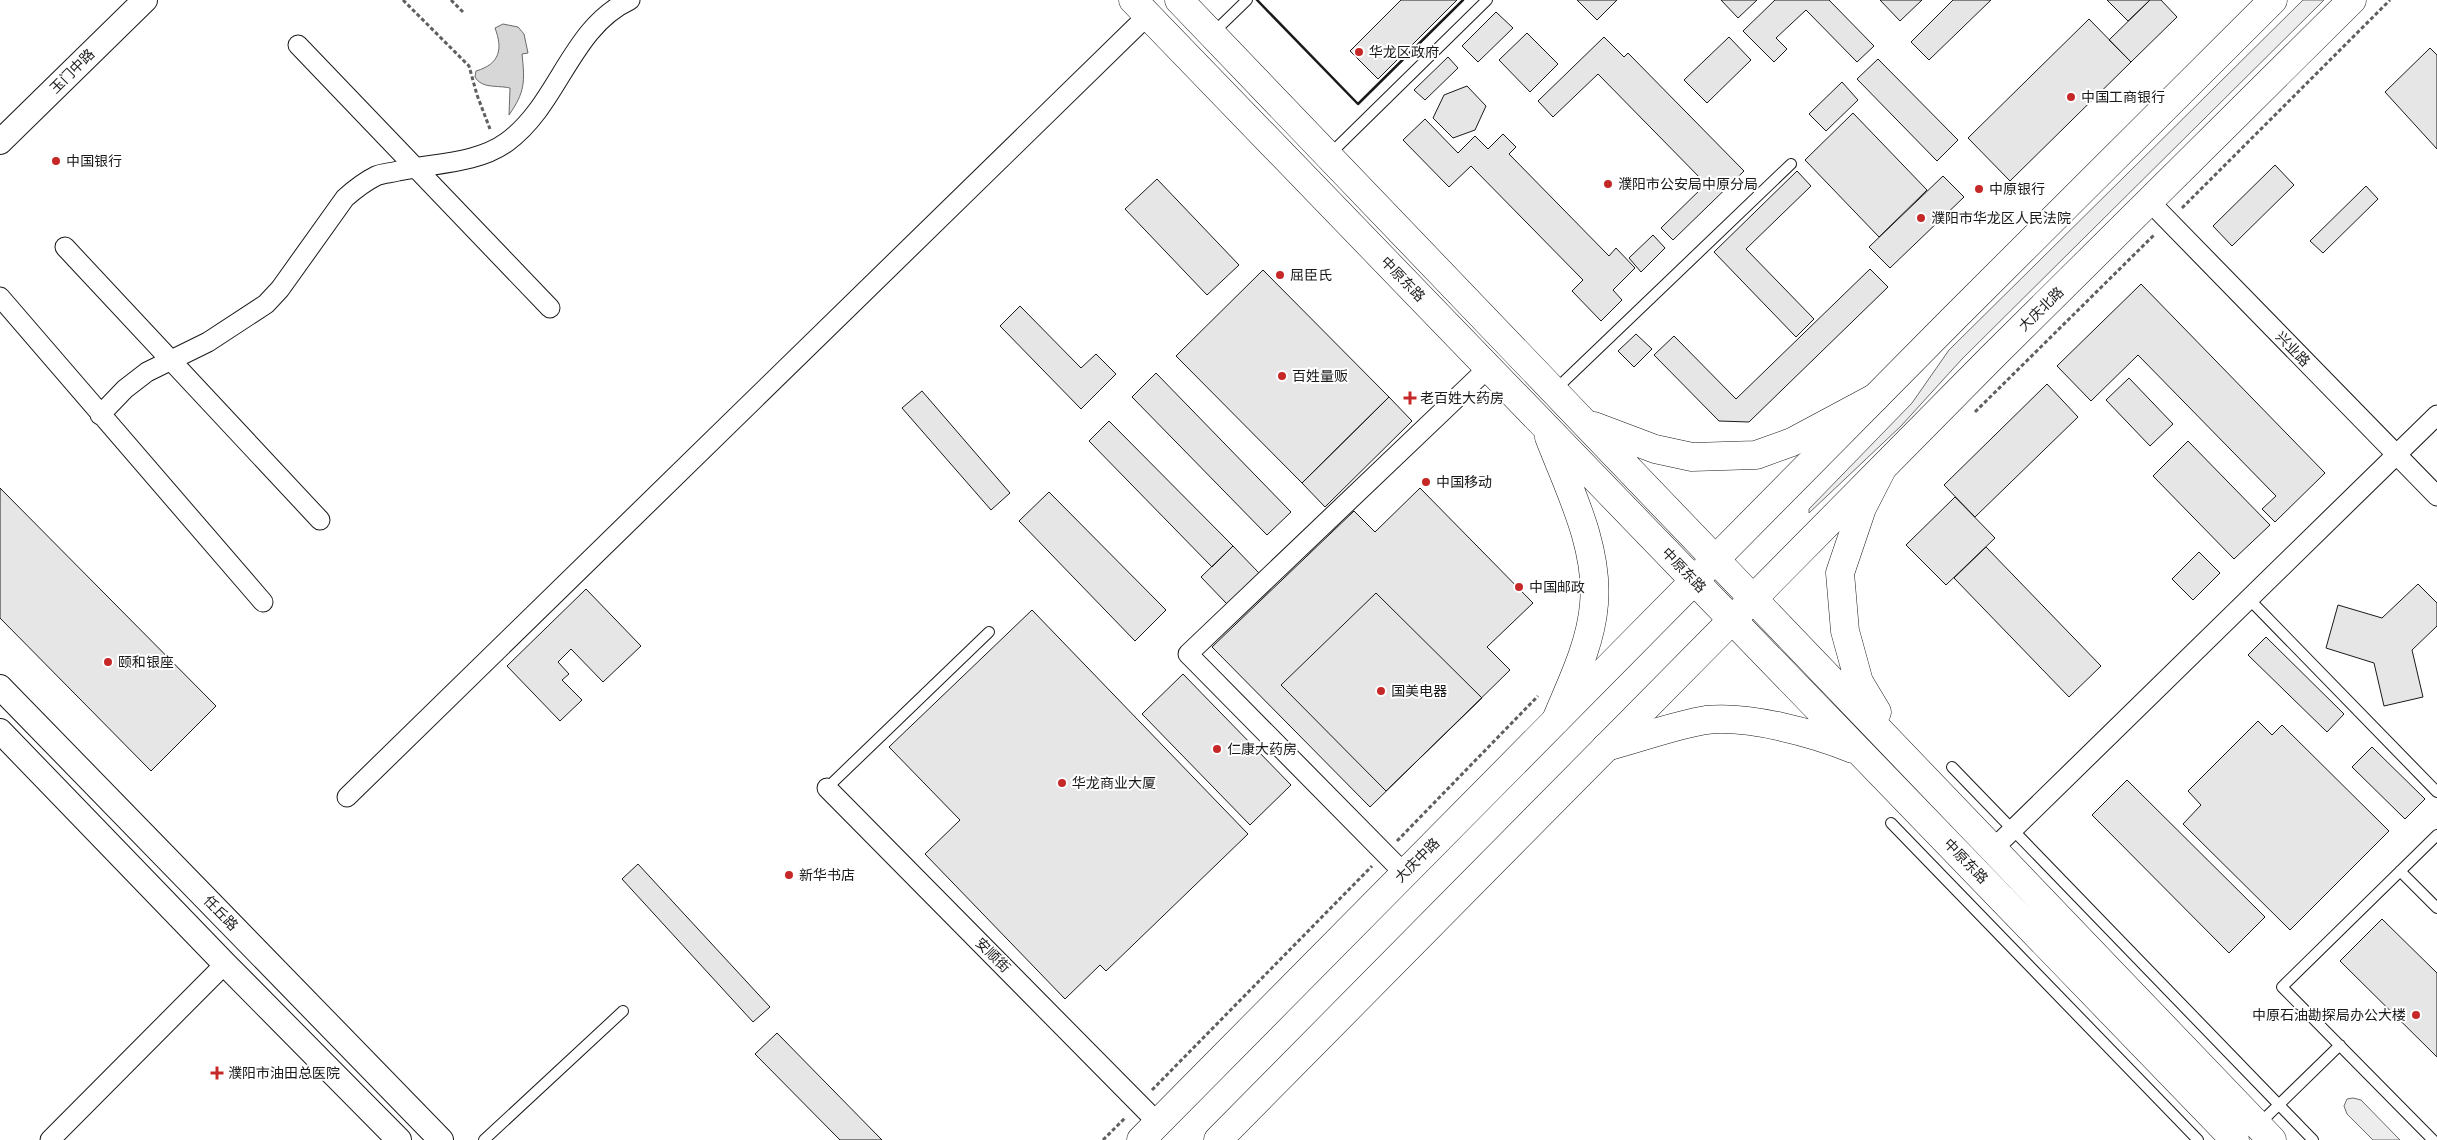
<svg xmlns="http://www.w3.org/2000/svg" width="2437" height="1140" font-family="Mulish,'Noto Sans SC',sans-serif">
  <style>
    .built { fill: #ededed; stroke: #6a6a6a }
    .water { fill: #d7d7d7; stroke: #6a6a6a }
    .building { fill: #e6e6e6; stroke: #1a1a1a }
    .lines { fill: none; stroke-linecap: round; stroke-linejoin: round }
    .service-casing { stroke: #1a1a1a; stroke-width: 12 }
    .minor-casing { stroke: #1a1a1a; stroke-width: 21 }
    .tertiary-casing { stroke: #1a1a1a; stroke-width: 26 }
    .secondary-casing { stroke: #1a1a1a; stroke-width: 29 }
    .primary-casing { stroke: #1a1a1a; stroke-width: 29 }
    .path { stroke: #5f5f5f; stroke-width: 3; stroke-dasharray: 4 2.5; stroke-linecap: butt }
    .service { stroke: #fff; stroke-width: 10 }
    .minor { stroke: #fff; stroke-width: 19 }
    .tertiary { stroke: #fff; stroke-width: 24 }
    .secondary { stroke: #fff; stroke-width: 28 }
    .primary { stroke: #fff; stroke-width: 28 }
    .wall { stroke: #1a1a1a; stroke-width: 2.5 }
    .poi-dot { fill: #c62828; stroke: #fff; stroke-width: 2 }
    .labels { text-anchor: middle; stroke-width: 4; stroke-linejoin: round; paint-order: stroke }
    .poi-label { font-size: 14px; fill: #1a1a1a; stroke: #fff; text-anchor: start }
    .street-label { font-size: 14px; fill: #1a1a1a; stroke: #fff }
  </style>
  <rect width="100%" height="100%" fill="#fff"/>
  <!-- built -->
  <path class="built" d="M2303 0H2324L1962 359 1901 426 1809 513V509L1912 403 1949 350Z
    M2353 1098 2361 1100 2400 1140H2373L2347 1114 2344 1106 2347 1099Z"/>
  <!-- water -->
  <path class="water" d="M503 24 518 27 524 34 528 53 522 54C525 82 525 92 509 115L510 88C497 85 482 89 475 77L476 71C500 64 503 49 495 28Z"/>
  <!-- building -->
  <path class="building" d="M1401 0H1457L1378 79 1350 51Z
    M1577 0H1617L1597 20Z
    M1721 0H1757L1738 18Z
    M1775 0H1829L1874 46 1857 62 1806 10 1776 38 1787 49 1774 62 1743 31Z
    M1880 0H1922L1900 21Z
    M1953 0H1991L1929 60 1911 42Z
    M2107 0H2150L2128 21Z
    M2150 0H2161L2177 17 2131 62 2109 40Z
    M1496 12 1513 28 1478 62 1462 46Z
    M2089 19 2131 62 2010 181 1968 138Z
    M1527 33 1558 64 1530 92 1499 60Z
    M1604 37 1624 57 1628 53 1744 171 1673 240 1661 228 1706 184 1598 74 1553 117 1538 101Z
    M1729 37 1751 60 1707 103 1684 80Z
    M2430 48 2437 55V149L2385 92Z
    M1448 57 1458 68 1425 100 1414 90Z
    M1878 59 1958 140 1937 161 1857 79Z
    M1842 82 1858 100 1826 131 1809 114Z
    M1467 86 1486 106 1475 130 1453 138 1433 118 1444 95Z
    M1853 113 1927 190 1879 237 1805 160Z
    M1425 119 1458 153 1475 136 1488 149 1503 134 1516 147 1509 154 1609 256 1616 248 1635 268 1613 290 1622 300 1601 321 1572 291 1583 280 1471 166 1449 187 1403 140Z
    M2275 165 2294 185 2232 246 2213 226Z
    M1797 171 1811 186 1746 249 1814 319 1796 337 1714 252Z
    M1943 176 1964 197 1890 268 1869 247Z
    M1157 179 1239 265 1207 295 1125 209Z
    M2366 186 2378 199 2323 253 2310 241Z
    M1653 235 1665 248 1641 272 1629 258Z
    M1870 269 1888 287 1749 422 1719 421 1654 355 1674 336 1736 399Z
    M1263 270 1389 397 1302 483 1176 356Z
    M2141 284 2325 473 2275 522 2262 509 2276 496 2138 355 2091 401 2057 366Z
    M1020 306 1081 368 1096 354 1116 374 1081 409 1000 326Z
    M1636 334 1652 349 1634 367 1618 351Z
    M1156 373 1291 512 1267 535 1132 397Z
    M2129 378 2173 424 2150 446 2106 400Z
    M2047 384 2078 417 1975 517 1944 485Z
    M922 391 1010 493 991 510 902 408Z
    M1389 397 1412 421 1325 507 1302 483Z
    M1109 421 1233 546 1212 567 1089 441Z
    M2188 441 2270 525 2234 559 2153 476Z
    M0 488 216 706 151 771 0 618Z
    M1420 488 1533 603 1487 647 1510 670 1370 807 1212 647 1354 511 1375 532Z
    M1049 492 1166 610 1135 641 1019 521Z
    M1955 497 1995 538 1946 585 1906 545Z
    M1233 546 1259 573 1227 604 1201 577Z
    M1986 547 2101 666 2069 697 1954 578Z
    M2199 552 2220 573 2193 600 2172 579Z
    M2418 584 2437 603V626L2412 650 2423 697 2384 706 2374 663 2326 648 2338 605 2382 618Z
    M586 589 641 646 603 682 571 649 558 662 569 674 562 680 582 700 560 721 507 666Z
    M1376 593 1482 698 1386 791 1281 685Z
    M1032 610 1248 834 1106 971 1100 965 1065 999 925 854 960 820 889 747Z
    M2266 637 2344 714 2327 732 2248 655Z
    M1183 674 1291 785 1250 825 1142 714Z
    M2258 721 2272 735 2282 725 2389 831 2290 930 2183 824 2201 805 2188 791Z
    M2372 747 2425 799 2405 819 2352 767Z
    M2127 780 2265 917 2229 953 2092 815Z
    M638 864 770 1007 753 1022 622 879Z
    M2382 919 2437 973V1057L2340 961Z
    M777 1033 882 1140H840L755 1054Z"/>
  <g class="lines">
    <!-- service casing -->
    <g class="service-casing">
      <path id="service" d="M1213 33 1247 0
        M1329 155 1487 0
        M1555 390 1791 164
        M2249 599 2437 792
        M1952 767 2313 1140
        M827 788 989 632
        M1891 823 2198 1140
        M2400 871 2437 908
        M2258 1125 2340 1045
        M484 1140 623 1011
        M2433 1140 2282 987 2437 835"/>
    </g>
    <!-- minor casing -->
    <g class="minor-casing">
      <path id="minor" d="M298 45 550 308
        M2150 202 2437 496
        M65 247 320 520
        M0 297 263 602
        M100 415 125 389 147 372 208 342 266 304 280 289 345 198C354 190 364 182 376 176 382 173 391 173 398 171 433 163 477 164 507 142 559 104 570 28 630 0
        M827 788 1158 1123
        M347 797 1148 15
        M1993 849 2437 415
        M1404 873 1188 654 1488 368
        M50 1140 225 964"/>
    </g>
    <!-- tertiary casing -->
    <g class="tertiary-casing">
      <path id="tertiary" d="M0 142 145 0
        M0 687 441 1140
        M0 731 225 964 399 1140"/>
    </g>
    <!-- secondary casing -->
    <g class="secondary-casing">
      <path id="secondary" d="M1141 1140 1954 318 2273 0
        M1218 1140 1993 356 2352 0"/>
    </g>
    <!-- primary casing -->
    <g class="primary-casing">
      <path id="primary" d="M1133 0 2235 1140
        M1179 0 2272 1140
        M1594 426 1655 449 1692 457 1756 455 1792 442 1876 397
        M1549 437C1569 489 1599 547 1594 604 1591 644 1571 684 1556 720
        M1877 712 1859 682 1845 631 1840 573 1862 508 1882 469
        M1606 747C1637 739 1675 725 1706 720 1748 715 1814 733 1853 749"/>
    </g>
    <!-- path -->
    <path class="path" d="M403 0 469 66 477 95 490 129
      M451 0 463 12
      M2182 208 2390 0
      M1975 412 2154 235
      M1397 841 1538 696
      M1152 1090 1372 866
      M1103 1140 1125 1118"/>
    <!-- service -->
    <use href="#service" class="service"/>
    <!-- minor -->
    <use href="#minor" class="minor"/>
    <!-- tertiary -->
    <use href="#tertiary" class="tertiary"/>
    <!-- secondary -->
    <use href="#secondary" class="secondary"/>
    <!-- primary -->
    <use href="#primary" class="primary"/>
    <!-- wall -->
    <path class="wall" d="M1257 0 1358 104 1463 0"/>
  </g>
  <!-- markers -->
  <g class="poi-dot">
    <circle cx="1359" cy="52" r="5"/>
    <circle cx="2071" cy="97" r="5"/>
    <circle cx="56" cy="161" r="5"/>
    <circle cx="1608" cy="184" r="5"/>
    <circle cx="1979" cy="189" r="5"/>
    <circle cx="1921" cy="218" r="5"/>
    <circle cx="1280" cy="275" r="5"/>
    <circle cx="1282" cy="376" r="5"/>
    <path d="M1407.5 390.5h5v5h5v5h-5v5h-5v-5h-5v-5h5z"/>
    <circle cx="1426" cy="482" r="5"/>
    <circle cx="1519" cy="587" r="5"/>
    <circle cx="108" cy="662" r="5"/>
    <circle cx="1381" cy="691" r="5"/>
    <circle cx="1217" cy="749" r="5"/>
    <circle cx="1062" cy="783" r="5"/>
    <circle cx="789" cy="875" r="5"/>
    <circle cx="2416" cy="1015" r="5"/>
    <path d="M214.5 1065.5h5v5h5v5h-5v5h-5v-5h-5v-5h5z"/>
  </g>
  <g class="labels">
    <!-- poi labels -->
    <g class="poi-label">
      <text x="1369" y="57">华龙区政府</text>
      <text x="2081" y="102">中国工商银行</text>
      <text x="66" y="166">中国银行</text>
      <text x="1618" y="189">濮阳市公安局中原分局</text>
      <text x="1989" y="194">中原银行</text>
      <text x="1931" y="223">濮阳市华龙区人民法院</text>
      <text x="1290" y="280">屈臣氏</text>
      <text x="1292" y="381">百姓量贩</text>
      <text x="1420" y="403">老百姓大药房</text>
      <text x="1436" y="487">中国移动</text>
      <text x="1529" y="592">中国邮政</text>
      <text x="118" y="667">颐和银座</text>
      <text x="1391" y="696">国美电器</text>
      <text x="1227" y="754">仁康大药房</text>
      <text x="1072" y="788">华龙商业大厦</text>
      <text x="799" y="880">新华书店</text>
      <text x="2406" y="1020" text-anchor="end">中原石油勘探局办公大楼</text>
      <text x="228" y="1078">濮阳市油田总医院</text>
    </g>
    <!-- street labels -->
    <g class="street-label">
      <text transform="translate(72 71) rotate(-45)" y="5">玉门中路</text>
      <text transform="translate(1403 279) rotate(46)" y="5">中原东路</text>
      <text transform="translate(2041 309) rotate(-44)" y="5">大庆北路</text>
      <text transform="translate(2293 349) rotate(46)" y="5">兴业路</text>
      <text transform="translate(1684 570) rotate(46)" y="5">中原东路</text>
      <text transform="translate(1417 860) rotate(-45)" y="5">大庆中路</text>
      <text transform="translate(1966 861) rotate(46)" y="5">中原东路</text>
      <text transform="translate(221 913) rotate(46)" y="5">任丘路</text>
      <text transform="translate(993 955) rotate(45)" y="5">安顺街</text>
    </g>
  </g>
</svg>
